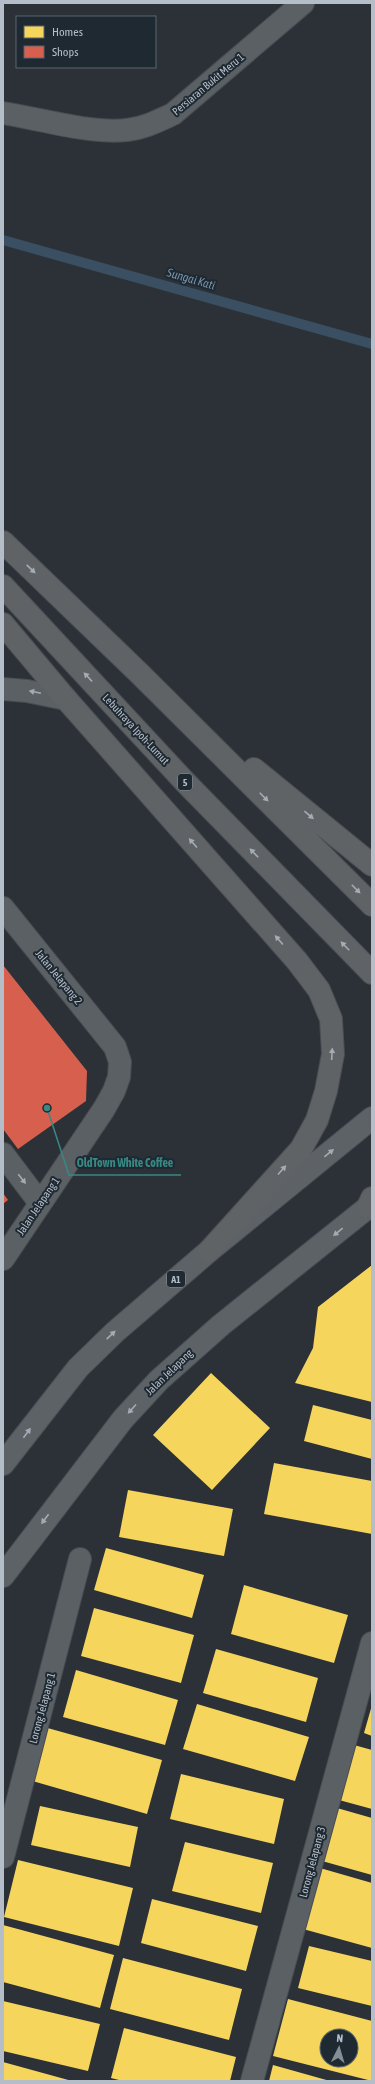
<svg xmlns="http://www.w3.org/2000/svg" width="375" height="2084" font-family="'Asap Condensed',sans-serif">
  <style>
    .homes { fill: #f6d55c; fill-rule: evenodd }
    .shops { fill: #d6604d }
    .lines { fill: none; stroke-linecap: round; stroke-linejoin: round }
    .stream { stroke: #3a4f61; stroke-width: 10 }
    .minor-casing { stroke: #484d52; stroke-width: 24 }
    .major-casing { stroke: #484e54; stroke-width: 24 }
    .highway-casing { stroke: #484d53; stroke-width: 24 }
    .minor { stroke: #5b6065; stroke-width: 22 }
    .major { stroke: #5d6267; stroke-width: 22 }
    .highway { stroke: #5f6366; stroke-width: 22 }
    .oneway { fill: #a4acb4 }
    .oneway2 { fill: #a3abb4 }
    .oneway3 { fill: #a3acb5 }
    .labels { text-anchor: middle; stroke-width: 4; stroke-linejoin: round; paint-order: stroke }
    .shield { fill: #1e2932; stroke: #88919b; stroke-width: 1 }
    .shield-label { font-size: 10px; font-weight: bold; fill: #b5bec8 }
    .street-label { font-size: 11px; fill: #b5bec8; stroke: #1e2932 }
    .water-label { font-size: 12px; font-style: italic; fill: #7793aa; stroke: #1e2932 }
    .leader { fill: none; stroke: #388884; stroke-width: 1.5 }
    .callout-dot { fill: #388884; stroke: #1e2932; stroke-width: 1.5 }
    .callout-label { font-size: 12px; text-anchor: middle; font-weight: bold; fill: #388884; stroke: #1e2932; stroke-width: 4; stroke-linejoin: round; paint-order: stroke }
  </style>
  <rect width="100%" height="100%" fill="#2b3137"/>
  <!-- homes -->
  <path class="homes" d="M372 1265V1402L295 1383 313 1348 318 1307Z
    M211 1373 270 1428 212 1490 153 1435Z
    M313 1405 372 1420V1459L304 1441Z
    M274 1463 372 1481V1534L264 1514Z
    M128 1490 233 1509 224 1556 119 1537Z
    M106 1548 204 1575 192 1618 94 1590Z
    M244 1585 348 1615 334 1663 231 1634Z
    M94 1608 194 1635 181 1683 81 1656Z
    M216 1649 318 1678 306 1722 203 1693Z
    M76 1670 178 1700 165 1745 63 1717Z
    M197 1704 309 1737 295 1781 183 1749Z
    M372 1705V1736L364 1733Z
    M44 1727 162 1760 147 1814 29 1780Z
    M354 1745 372 1750V1809L339 1800Z
    M181 1774 284 1799 274 1844 170 1819Z
    M40 1806 138 1827 130 1867 31 1845Z
    M337 1808 372 1818V1875L322 1861Z
    M185 1842 273 1863 261 1913 172 1891Z
    M18 1860 133 1888 119 1946 4 1917Z
    M320 1868 372 1883V1948L303 1929Z
    M152 1899 258 1926 246 1971 141 1943Z
    M3 1925 114 1955 100 2008 3 1982Z
    M309 1946 372 1961V2006L298 1988Z
    M123 1958 242 1989 229 2040 110 2009Z
    M288 1999 372 2021V2081L273 2056ZM327 2036H351V2060H327Z
    M3 2001 100 2024 88 2071 3 2051Z
    M124 2028 236 2057 230 2081H123L111 2078Z
    M3 2062 72 2081H3Z
    M273 2065 330 2081H269Z"/>
  <!-- shops -->
  <path class="shops" d="M3 965 87 1071 86 1101 18 1149 3 1129Z
    M3 1193 8 1200 3 1204Z"/>
  <g class="lines">
    <!-- stream -->
    <path class="stream" d="M3 240 372 344"/>
    <!-- minor casing -->
    <g class="minor-casing">
      <path id="minor" d="M3 113C39 119 92 134 127 130 144 128 158 121 173 114L303 3
        M3 689 27 691 66 699
        M3 908 115 1047 120 1062 119 1077 114 1091 104 1109 3 1259
        M3 1154 40 1203
        M3 1857 80 1559
        M252 2081 372 1643"/>
    </g>
    <!-- major casing -->
    <g class="major-casing">
      <path id="major" d="M3 1464 78 1368 115 1332 209 1251 372 1118
        M3 1576 123 1419 159 1380 221 1325 372 1204"/>
    </g>
    <!-- highway casing -->
    <g class="highway-casing">
      <path id="highway" d="M3 542 140 674 372 905
        M3 586 186 783 372 973
        M3 624 66 699 297 961 319 990 331 1019 333 1054 326 1091 317 1120 301 1149 209 1251
        M254 769 372 865
        M368 1207 372 1198"/>
    </g>
    <!-- minor -->
    <use href="#minor" class="minor"/>
    <!-- major -->
    <use href="#major" class="major"/>
    <!-- highway -->
    <use href="#highway" class="highway"/>
  </g>
  <!-- one-way arrows -->
  <defs><path id="oneway-solid" d="M-6-.8H1V-3.2L6.5 0L1 3.2V.8H-6Z"/></defs>
  <g class="oneway">
    <use href="#oneway-solid" transform="translate(31 569) rotate(44)"/>
    <use href="#oneway-solid" transform="translate(88 677) rotate(-133)"/>
    <use href="#oneway-solid" transform="translate(264 797) rotate(45)"/>
    <use href="#oneway-solid" transform="translate(309 815) rotate(40)"/>
    <use href="#oneway-solid" transform="translate(193 843) rotate(-131)"/>
    <use href="#oneway-solid" transform="translate(254 853) rotate(-134)"/>
    <use href="#oneway-solid" transform="translate(356 889) rotate(45)"/>
    <use href="#oneway-solid" transform="translate(279 940) rotate(-131)"/>
    <use href="#oneway-solid" transform="translate(345 946) rotate(-134)"/>
    <use href="#oneway-solid" transform="translate(332 1054) rotate(-87)"/>
    <use href="#oneway-solid" transform="translate(282 1170) rotate(-48)"/>
  </g>
  <g class="oneway2">
    <use href="#oneway-solid" transform="translate(35 692) rotate(-168)"/>
    <use href="#oneway-solid" transform="translate(22 1179) rotate(52)"/>
  </g>
  <g class="oneway3">
    <use href="#oneway-solid" transform="translate(329 1153) rotate(-39)"/>
    <use href="#oneway-solid" transform="translate(338 1232) rotate(141)"/>
    <use href="#oneway-solid" transform="translate(111 1335) rotate(-44)"/>
    <use href="#oneway-solid" transform="translate(132 1409) rotate(132)"/>
    <use href="#oneway-solid" transform="translate(27 1433) rotate(-53)"/>
    <use href="#oneway-solid" transform="translate(45 1519) rotate(127)"/>
  </g>
  <g class="labels">
    <!-- shield labels -->
    <g class="shield">
      <rect x="178" y="774" width="14" height="16" rx="3"/>
      <rect x="167" y="1271" width="18" height="16" rx="3"/>
    </g>
    <g class="shield-label">
      <text x="185" y="786">5</text>
      <text x="176" y="1283">A1</text>
    </g>
    <!-- street labels -->
    <g class="street-label">
      <text transform="translate(208 84) rotate(-40)" y="4">Persiaran Bukit Meru 1</text>
      <text transform="translate(136 729) rotate(47)" y="4">Lebuhraya Ipoh-Lumut</text>
      <text transform="translate(59 977) rotate(51)" y="4">Jalan Jelapang 2</text>
      <text transform="translate(38 1206) rotate(-56)" y="4">Jalan Jelapang 1</text>
      <text transform="translate(169 1372) rotate(-44)" y="4">Jalan Jelapang</text>
      <text transform="translate(42 1708) rotate(-75)" y="4">Lorong Jelapang 1</text>
      <text transform="translate(312 1862) rotate(-75)" y="4">Lorong Jelapang 3</text>
    </g>
    <!-- water labels -->
    <g class="water-label">
      <text transform="translate(191 279) rotate(16)" y="4">Sungai Kati</text>
    </g>
  </g>
  <!-- callouts -->
  <path class="leader" d="M47 1108L69 1175H181"/>
  <circle class="callout-dot" cx="47" cy="1108" r="4"/>
  <g class="callout-label">
    <text x="125" y="1167">OldTown White Coffee</text>
  </g>
  <!-- border -->
  <rect width="375" height="2084" fill="none" stroke="#b5bec8" stroke-width="8"/>
  <!-- legend -->
  <rect x="16" y="16" width="140" height="52" fill="#1e2932" stroke="#5a656e"/>
  <rect x="24" y="26" width="20" height="12" fill="#f6d55c" stroke="#5a656e"/>
  <text x="52" y="36" font-size="12" fill="#b5bec8">Homes</text>
  <rect x="24" y="46" width="20" height="12" fill="#d6604d" stroke="#5a656e"/>
  <text x="52" y="56" font-size="12" fill="#b5bec8">Shops</text>
  <!-- north arrow -->
  <g transform="translate(339 2048) rotate(5)"><circle r="19" fill="#1e2932" stroke="#5a656e"/>
  <path d="M0-3L7 15L0 10L-7 15Z" fill="#858d95"/>
  <text y="-6" font-size="11" font-weight="bold" text-anchor="middle" fill="#b5bec8">N</text>
  </g>
</svg>
